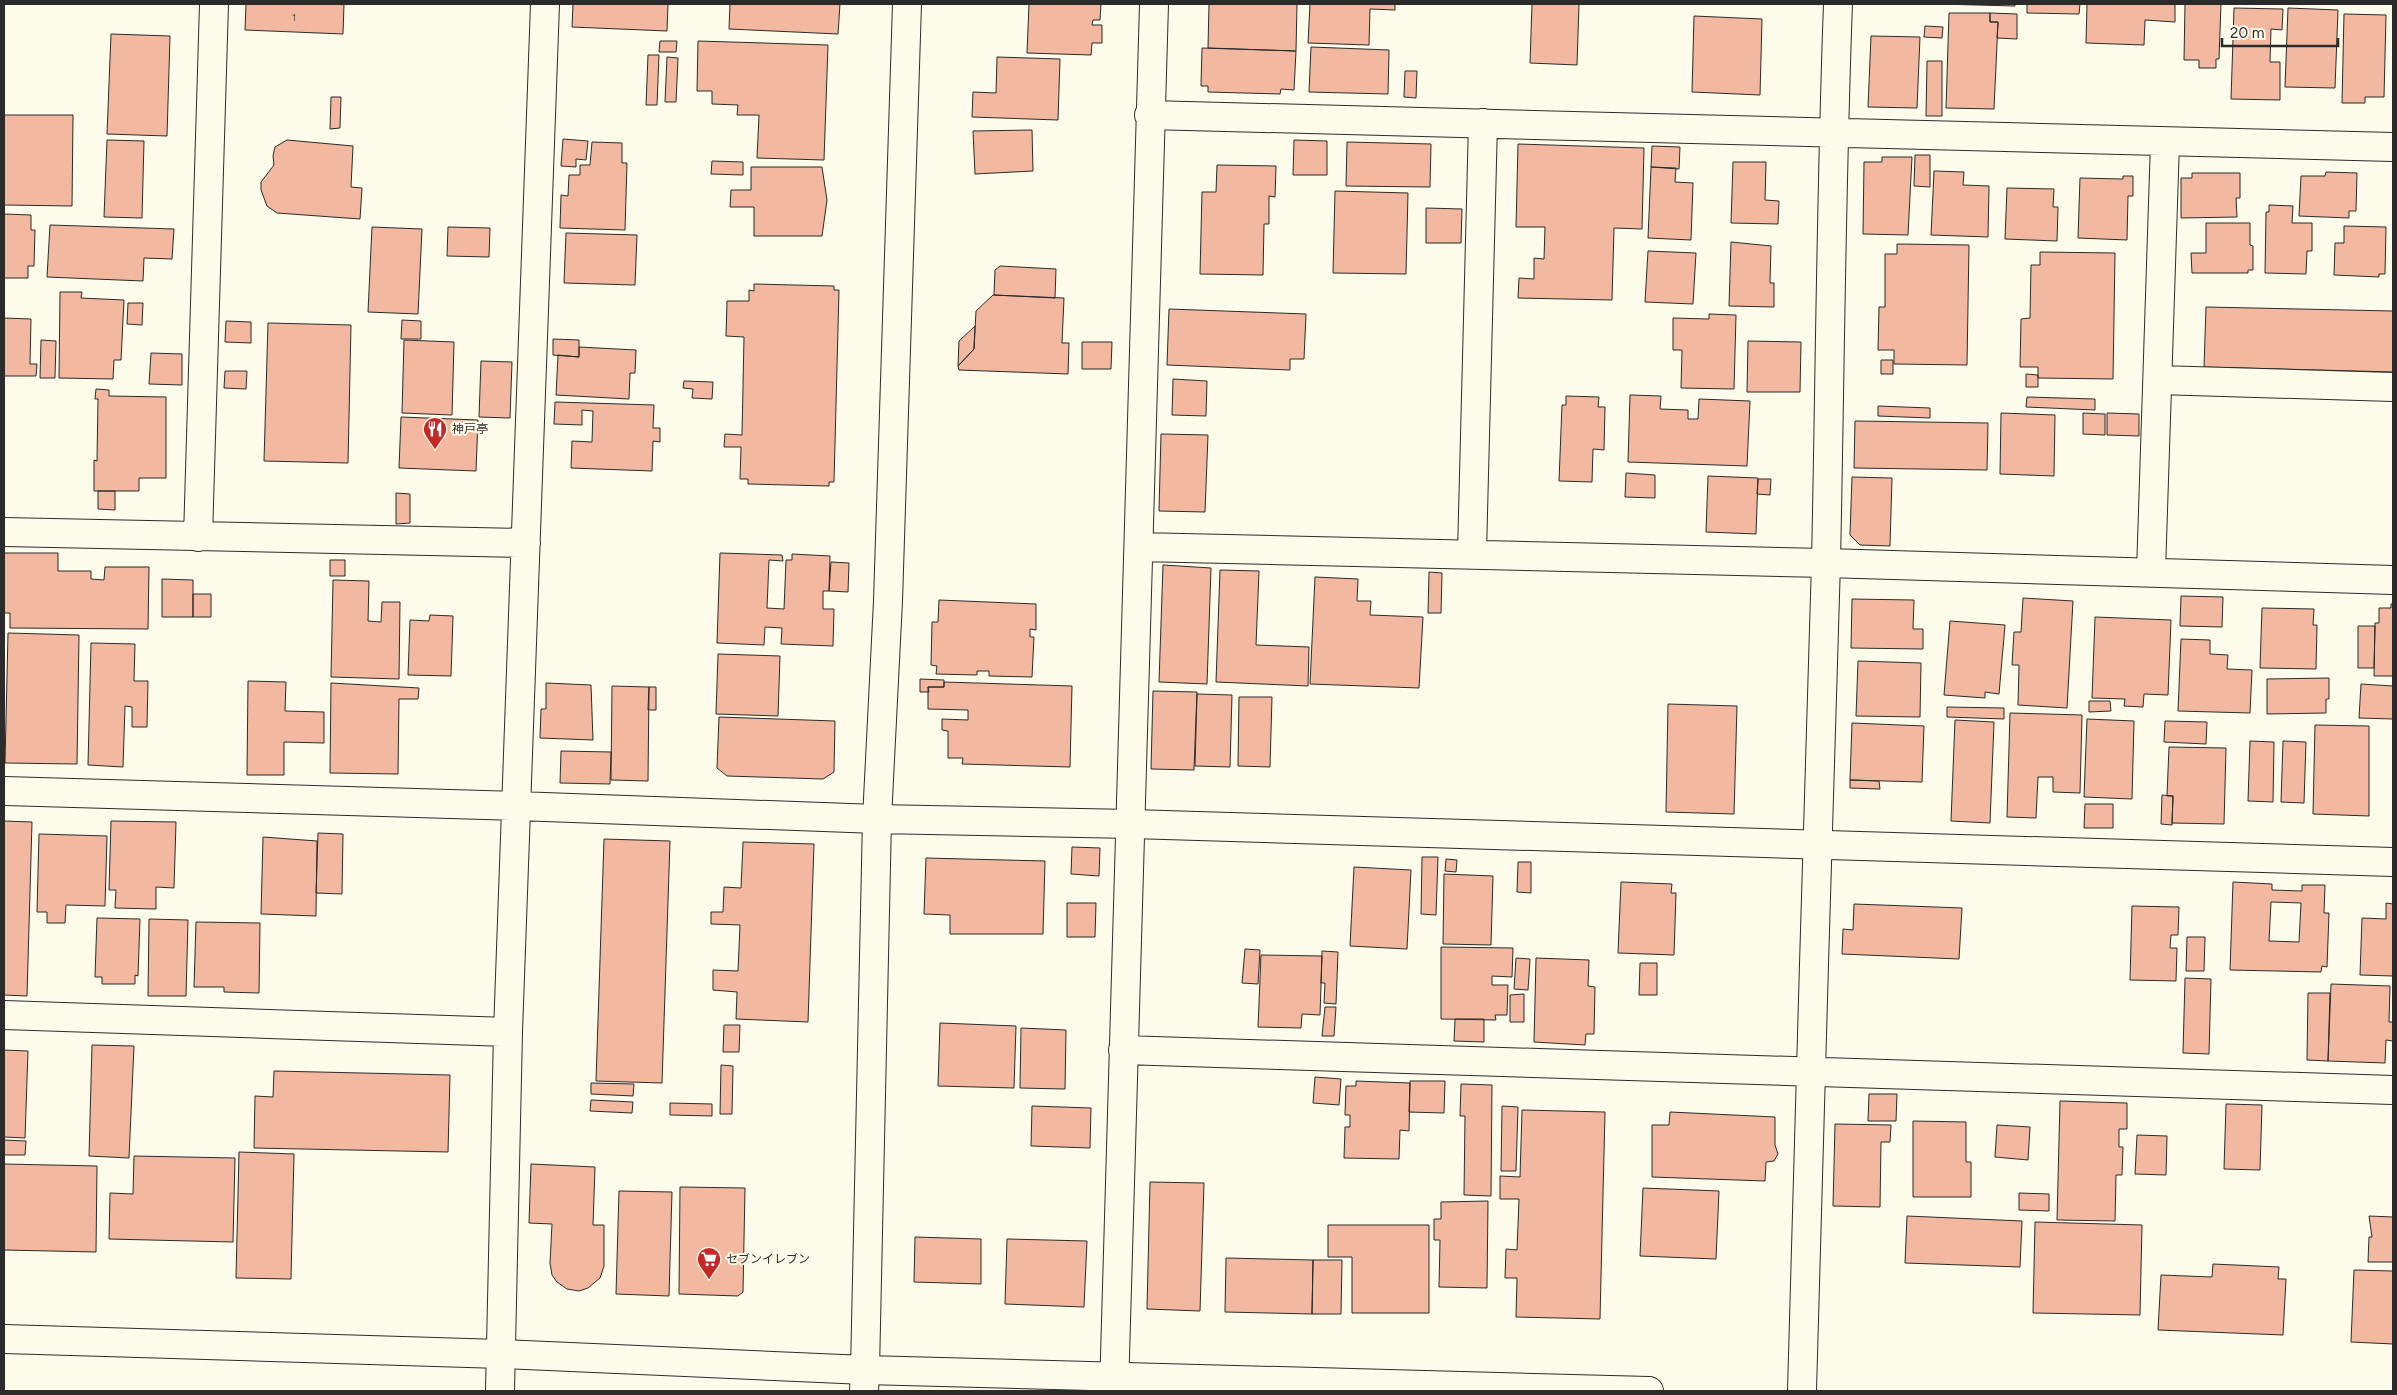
<svg xmlns="http://www.w3.org/2000/svg" width="2397" height="1395" font-family="Figtree,'Noto Sans JP',sans-serif">
  <style>
    .building { fill: #f2b8a0; stroke: #2b2b2b; fill-rule: evenodd }
    .lines { fill: none; stroke-linecap: round; stroke-linejoin: round }
    .street-casing { stroke: #2b2b2b; stroke-width: 30 }
    .secondary-casing { stroke: #2b2b2b; stroke-width: 30 }
    .street { stroke: #fdfbea; stroke-width: 28 }
    .secondary { stroke: #fdfbea; stroke-width: 28 }
    .labels { text-anchor: middle; stroke-width: 4; stroke-linejoin: round; paint-order: stroke }
    .number-label { font-size: 10px; fill: #5d4e48 }
    .poi-label { font-size: 12px; fill: #2b2b2b; stroke: #fdfbea; text-anchor: start }
  </style>
  <rect width="100%" height="100%" fill="#fdfbea"/>
  <!-- building -->
  <path class="building" d="M246 4H344L343 34 245 30Z
    M573 4H668L667 31 572 27Z
    M730 4H840L838 34 729 29Z
    M1029 4H1101L1100 20H1093L1092 25H1102V43H1092L1091 55 1027 53Z
    M1209 4H1297L1296 51 1208 48Z
    M1310 4H1395V10L1370 9 1369 45 1308 43Z
    M1532 4H1579L1577 65 1530 63Z
    M1938 4H2015V6Z
    M2027 4H2080L2079 14 2027 13Z
    M2087 4H2175V22L2145 20 2144 45 2086 43Z
    M2185 4H2221L2219 59H2216V68H2199V60H2184Z
    M2234 8 2283 9 2282 30 2271 29 2270 62H2280V100L2231 99Z
    M2288 8 2338 10 2335 88 2285 87Z
    M1949 13H1990V22H1998L1994 109 1946 108Z
    M1990 13 2017 14V39L1997 38 1998 22H1990Z
    M2344 14 2386 15 2384 97H2365V103H2342Z
    M1694 16 1762 19 1760 95 1692 92Z
    M1925 26 1943 27 1942 38 1924 37Z
    M111 34 170 36 167 136 107 134Z
    M1871 36 1920 37 1917 108 1868 107Z
    M660 41H677L676 52H659Z
    M698 41 828 45 824 160 757 158 759 115H737L738 105 712 104V91H697Z
    M1311 47 1389 50 1388 94 1309 92Z
    M1202 48 1296 51 1294 90 1281 89 1280 94 1208 92V86H1201Z
    M648 55H659L657 105H646Z
    M667 57 678 58 676 102H665Z
    M997 57 1060 59 1058 120 972 117 973 92 996 93Z
    M1927 61H1942V116H1926Z
    M1405 71H1417L1416 98 1404 97Z
    M331 97H341L340 128 330 129Z
    M4 115H73L72 206 4 205Z
    M1032 130 1033 171 975 174 973 131Z
    M563 139 588 141 586 160 576 159V167L561 166Z
    M107 140 144 141 142 218 104 217Z
    M287 140 353 146 351 187 362 188 360 219 277 213 267 206 261 190V182L274 165 273 156 275 147Z
    M1294 140 1327 141V175H1293Z
    M592 142 622 143V163H627L625 230 560 228 561 195 568 196 569 175H580V165H590Z
    M1347 142 1431 144 1430 187 1346 186Z
    M1518 144 1644 148 1642 229 1614 228 1612 300 1518 298 1519 278 1534 279V258L1544 259 1545 227H1516Z
    M1652 146 1680 147 1679 169 1651 167Z
    M1915 155H1930V187L1914 186Z
    M1882 157H1912L1908 235 1863 234 1864 162H1882Z
    M712 161 743 162V175L711 174Z
    M1733 162H1766L1765 200 1779 201 1778 224 1731 223Z
    M1217 165 1276 166 1275 197 1269 196V224H1264L1263 275 1200 274 1202 192H1216Z
    M751 167H822L827 200 822 236H754V207H730L731 190H751Z
    M1651 167 1676 168 1675 182 1693 183 1691 240 1648 238Z
    M1934 171 1964 172 1963 185 1989 186 1988 237 1931 235Z
    M2326 172 2357 173 2356 211H2349V218L2299 216 2301 176H2325Z
    M2192 173H2240V198H2236L2237 217 2181 218V178H2192Z
    M2123 176H2133V196H2128L2127 240 2078 238 2080 178 2123 179Z
    M2007 188 2054 189 2053 207H2058L2057 241 2005 239Z
    M1335 191 1408 193 1406 274 1333 273Z
    M2269 205 2293 206 2292 223H2312V251H2307L2306 274 2265 273 2266 212H2269Z
    M1426 208 1462 209 1461 243H1426Z
    M4 214 31 215V230H35L34 266H28V278H4Z
    M2206 223H2250V245L2253 246V270H2248V273H2192L2191 253H2206Z
    M50 225 174 229 172 259 144 258 143 281 47 277Z
    M2344 226 2386 227 2385 274H2379V277L2334 275 2335 243H2344Z
    M372 227 422 229 418 314 368 312Z
    M448 227 490 228 489 257 447 256Z
    M566 233 637 235 635 285 564 283Z
    M1731 242 1771 246 1770 283H1774V307L1729 306Z
    M1897 244 1969 245 1967 365 1894 364V350H1878L1879 307H1885V254H1897Z
    M1648 251 1696 253 1693 304 1645 302Z
    M2040 252 2115 253 2113 379 2038 378V367H2020L2021 319 2030 318 2031 265H2040Z
    M1000 266 1056 269 1055 298 994 295 995 270Z
    M754 284 834 286V290H839L834 482H829V486L748 484V479H740L741 447H724L725 434 742 435 744 337 726 336 727 301H749V290L754 291Z
    M60 292H82L81 298 124 300 121 360H114L113 379 59 378Z
    M993 295 1064 298 1062 343H1069L1068 374 959 370 958 366 974 349 976 311Z
    M128 303H143L142 325 127 324Z
    M2206 307 2393 311V372L2204 367Z
    M1169 309 1306 314 1304 359H1290V370L1167 365Z
    M1709 314 1736 315 1734 389 1681 388 1682 350H1673V318L1709 319Z
    M4 318 31 319 30 364H37L36 376H4Z
    M402 320 421 321V339H401Z
    M226 321 251 322V343L225 342Z
    M268 323 351 325 348 463 264 461Z
    M975 326 974 349 958 366 959 341Z
    M553 339 579 340V357L553 355Z
    M41 340 56 341 55 378H40Z
    M404 340 454 342 452 415 402 413Z
    M1748 341 1801 342 1800 392H1747Z
    M1082 342H1112L1111 369H1082Z
    M579 347 636 350 635 373H630L629 399 556 395 558 355 579 357Z
    M151 353 182 354V385L149 384Z
    M1881 360H1893V374H1881Z
    M481 361 512 362 510 418 479 417Z
    M225 371H247L246 389 224 388Z
    M2026 374 2038 375V387H2026Z
    M1173 379 1207 381 1206 416 1172 415Z
    M684 381 713 382 712 399 692 398 693 389 683 388Z
    M96 389 109 390V396L166 397V478H139V491H94V460L97 461 98 399H95Z
    M1630 395 1661 396 1660 409 1688 410V419H1698L1699 399 1750 401 1747 466 1628 462Z
    M1566 396 1599 397 1598 407H1605L1604 450 1593 449 1592 482 1559 481 1562 405H1566Z
    M2027 397 2095 399V410L2026 407Z
    M555 402 654 405 653 428H660V442L653 441 652 471 571 468 572 441 592 442 593 411 582 410V425L554 424Z
    M1878 406 1930 408V418L1878 416Z
    M2001 413 2055 415 2054 476 2000 474Z
    M2083 413 2105 414V435L2083 434Z
    M2107 413 2139 414V436L2107 435Z
    M401 417 478 420 476 471 399 468Z
    M1855 421 1988 423 1987 470 1854 468Z
    M1161 434 1208 435 1205 512 1159 511Z
    M1626 473 1655 475V498L1625 497Z
    M1708 476 1758 478 1756 534 1706 532Z
    M1852 477 1892 478 1890 546 1860 545 1850 535Z
    M1758 479H1771L1770 495 1757 494Z
    M98 491H115V510L98 509Z
    M396 493 410 494V523L396 524Z
    M4 553H58V571H91V579L104 580 105 567H149L148 629 10 628V613H4Z
    M720 553 782 555 783 561 769 560 767 608 784 609 786 560H792V554L830 556 829 591H823V609H834L833 646 781 644 782 628 765 627 764 645 717 643Z
    M330 560H345V576H330Z
    M831 562 849 563 848 592 829 591Z
    M1163 565 1211 568 1207 684 1159 682Z
    M1220 570 1259 571 1256 645 1309 647 1308 686 1216 682Z
    M1429 572 1442 573 1441 613H1428Z
    M1315 577 1358 579 1357 601H1371L1370 615 1423 617 1419 688 1310 684Z
    M162 579 193 580V617H162Z
    M333 580 369 581 368 621 381 622 382 602H400L399 679 331 677Z
    M193 594H211V617H193Z
    M2181 596 2223 597 2222 627 2180 626Z
    M2023 598 2073 601 2067 708 2018 705 2019 665H2012L2014 632H2021Z
    M1852 599 1914 600 1913 629H1923V649L1851 648Z
    M939 600 1036 604V630L1030 629V637H1034L1032 677 989 676V671H977V675L936 674 937 666 931 665 932 622H938Z
    M2391 604H2393V676H2374L2375 623H2379V608H2391Z
    M2262 608 2314 609 2313 625H2317L2316 669 2260 668Z
    M430 615 453 616 451 676 408 675 410 620 429 621Z
    M2095 617 2171 620 2168 695 2144 694 2143 707 2124 706 2125 699 2092 698Z
    M1950 621 2005 625 1999 694 1985 692V698L1944 695Z
    M2358 626H2375L2374 668H2358Z
    M8 633 79 635 77 764 5 763Z
    M2181 639 2210 640V654L2228 655 2227 669 2252 670 2250 713 2178 711Z
    M91 643 135 644 134 681H148L147 727H132V707L125 706 123 767 88 765Z
    M718 654 780 656 778 716 716 714Z
    M1858 661 1921 663 1920 717 1856 716Z
    M2329 678V699H2326V713L2267 714V679Z
    M920 679 944 680V687H928L929 692H920Z
    M248 681 286 682 285 711 324 712V743L284 742V775H247Z
    M944 682 1072 686 1070 767 962 764 963 758H948V731L942 730V719L968 720V710L928 709V687H944Z
    M331 683 419 688 418 699H399L398 774 330 773Z
    M546 683 591 685 593 740 540 738 541 709H546Z
    M2361 684 2393 686V719L2359 718Z
    M612 686 649 687 648 781 611 780Z
    M649 687H656V710H648Z
    M1153 691 1197 692 1194 770 1151 769Z
    M1197 694 1232 695 1230 767 1195 766Z
    M1239 697H1272L1270 767 1238 766Z
    M2089 701H2110L2111 711 2089 712Z
    M1668 704 1737 706 1734 814 1666 812Z
    M1947 707 2004 708V719L1947 717Z
    M2010 713 2082 715 2080 793 2053 792V777H2038L2036 818 2007 817Z
    M719 717 835 721 834 772 823 779 727 776 717 768Z
    M2087 719 2134 721 2132 799 2084 797Z
    M1955 720 1994 722 1990 823 1951 821Z
    M2165 721 2207 722 2206 744 2164 742Z
    M1852 723 1924 726 1922 782 1850 780Z
    M2315 725 2369 726V816L2313 814Z
    M2250 741 2274 742 2273 802 2248 801Z
    M2283 741 2306 742 2304 803 2281 802Z
    M2169 747 2226 748 2224 824 2172 823 2173 796H2167Z
    M561 751 611 752 610 784 560 783Z
    M1850 780 1879 781 1880 789 1850 788Z
    M2162 795 2173 796 2172 825 2161 824Z
    M2085 804H2113V828H2084Z
    M4 821 32 822 27 996 4 995Z
    M111 821 176 822 174 888 156 887V909L115 908 116 890H109Z
    M318 833 343 834 342 894 316 893Z
    M39 834 107 836 105 906 66 905 65 923H47V912H37Z
    M263 837 317 841 316 916 261 914Z
    M604 839 670 841 662 1083 596 1081Z
    M743 842 814 844 808 1022 736 1019 737 992 713 990V970L738 971 740 925 711 924V912H723L724 887 741 888Z
    M1072 847 1100 848 1099 876 1071 874Z
    M1422 857H1438L1436 915 1421 914Z
    M926 858 1045 861 1043 934H950V915L924 914Z
    M1446 859 1457 860 1456 872 1445 871Z
    M1518 862H1531V893L1517 892Z
    M1354 867 1411 870 1407 949 1350 946Z
    M1444 874 1493 876 1491 945 1443 944Z
    M1621 882 1672 884 1671 893H1676L1674 955 1618 953Z
    M2233 882 2272 884V890L2302 891V885H2325L2324 913H2329L2327 967 2322 966 2321 972 2230 970ZM2271 902 2301 903 2299 942 2269 941Z
    M1067 903H1096L1095 937H1067Z
    M2386 903 2393 904V976L2360 975 2362 918 2386 919Z
    M1854 904 1962 908 1959 959 1842 954 1843 929 1853 930Z
    M2132 906 2179 907 2178 935H2171L2170 948H2177L2176 981 2130 980Z
    M97 918 140 919 138 976 135 975V984H102V977H95Z
    M149 919 188 920 186 996H148Z
    M196 922 260 923 259 993 224 992V987H194Z
    M2187 937H2205L2204 971H2186Z
    M1441 947 1513 948 1512 977 1492 976V985H1508L1507 1015H1495L1496 1020 1441 1019Z
    M1245 949 1260 950 1258 984 1242 983Z
    M1322 951 1338 952 1336 1004 1324 1003 1325 983H1321Z
    M1261 955 1322 956 1320 1015 1302 1014 1301 1028 1258 1027Z
    M1516 958 1530 959 1528 990 1514 989Z
    M1536 958 1589 960 1588 986 1595 987 1594 1034H1586L1585 1045 1534 1042Z
    M1640 963H1657V995H1639Z
    M2185 978 2211 979 2209 1054 2183 1053Z
    M2331 984 2390 986 2389 1022H2393V1041L2386 1040 2385 1063 2328 1061Z
    M2308 993H2330L2328 1061 2307 1060Z
    M1524 994V1022H1510V995Z
    M1325 1007H1336L1334 1036H1322Z
    M1455 1019H1484V1042L1454 1041Z
    M940 1023 1016 1026 1014 1088 938 1086Z
    M724 1025H740L739 1052H723Z
    M1021 1028 1066 1030 1065 1089 1020 1088Z
    M92 1045 134 1046 129 1158 89 1156Z
    M4 1050 28 1051 25 1138 4 1137Z
    M721 1065 733 1066 732 1114H720Z
    M274 1071 450 1075 448 1152 254 1148 255 1096 273 1097Z
    M1315 1077 1341 1079 1339 1105 1313 1103Z
    M1356 1081 1410 1083 1409 1131 1400 1130 1399 1159 1344 1158 1345 1127H1350V1115H1345L1346 1086H1356Z
    M1410 1081H1445L1444 1113 1409 1112Z
    M591 1083 634 1084 633 1096 591 1094Z
    M1461 1084 1492 1085 1491 1196 1464 1195 1465 1116H1460Z
    M1869 1094H1897L1896 1121H1868Z
    M591 1100 633 1102 632 1113 590 1111Z
    M2060 1101 2127 1103V1129H2119V1147H2123L2122 1175H2116L2115 1221 2057 1220Z
    M670 1103 712 1104V1116L670 1115Z
    M2226 1104 2262 1105 2260 1170 2224 1169Z
    M1032 1106 1091 1108 1090 1148 1031 1146Z
    M1502 1106 1518 1107 1516 1171H1501Z
    M1522 1110 1605 1112 1600 1319 1516 1317 1517 1278H1505L1506 1249 1517 1250 1519 1199H1500V1176L1520 1177Z
    M1670 1112 1775 1117V1145L1778 1154 1774 1161 1766 1162 1765 1181 1652 1177V1125H1669Z
    M1913 1121 1966 1122V1162H1971V1197H1913Z
    M1835 1124 1891 1125 1890 1142H1881L1880 1207 1833 1206Z
    M1997 1125 2030 1127 2028 1160 1995 1157Z
    M2137 1135 2167 1136 2166 1175 2135 1174Z
    M4 1140 26 1141 25 1155H4Z
    M239 1152 294 1154 291 1279 236 1278Z
    M134 1156 235 1158 233 1242 109 1239 110 1193 133 1194Z
    M4 1164 97 1166 96 1252 4 1250Z
    M531 1164 595 1167 593 1225H604V1266L600 1278 588 1288 579 1291 567 1289 557 1282 552 1275 550 1263 552 1224 529 1223Z
    M1150 1182 1204 1183 1200 1311 1147 1309Z
    M680 1187 745 1188 743 1292 738 1296 679 1294Z
    M1643 1188 1719 1191 1716 1259 1640 1256Z
    M619 1191 672 1192 669 1296 616 1294Z
    M2019 1193 2049 1194V1211L2019 1210Z
    M1488 1201 1487 1288 1439 1287 1440 1240H1434V1219H1441V1202Z
    M1907 1216 2022 1221 2020 1267 1905 1263Z
    M2369 1216 2393 1217V1262H2368L2369 1237H2372Z
    M2035 1222 2142 1225 2140 1315 2033 1313Z
    M1328 1225H1429V1313H1352V1257H1328Z
    M915 1237 981 1239V1284L914 1282Z
    M1007 1239 1087 1241 1084 1307 1005 1304Z
    M1226 1258 1313 1260 1312 1314 1225 1312Z
    M1313 1260H1342L1341 1314H1312Z
    M2213 1264 2279 1267 2278 1279H2286L2283 1335 2158 1330 2161 1275 2212 1277Z
    M2354 1270 2393 1271V1344L2351 1342Z"/>
  <g class="lines">
    <!-- street casing -->
    <g class="street-casing">
      <path id="street" d="M1149 115 2393 147
        M2158 380 2393 387
        M4 532 526 543
        M198 537 214 4
        M1139 547 1826 563 2393 580
        M1472 553 1483 123
        M2151 572 2165 142
        M4 791 517 806 877 819 888 601 907 4
        M4 1015 508 1032
        M1123 1050 2393 1090
        M500 1391 508 1032 545 4
        M864 1391 865 1370
        M1114 1391 1154 4
        M1802 1391C1808 1115 1819 838 1826 562 1830 376 1831 190 1838 4"/>
    </g>
    <!-- secondary casing -->
    <g class="secondary-casing">
      <path id="secondary" d="M4 1339 501 1354 865 1370 1649 1391
        M865 1370 877 819 1132 824 2393 862"/>
    </g>
    <!-- street -->
    <use href="#street" class="street"/>
    <!-- secondary -->
    <use href="#secondary" class="secondary"/>
  </g>
  <!-- icons -->
  <defs>
    <g id="restaurant-pin" transform="scale(1.25)"><path d="M0 17L-7.5 6A9.5 9.5 0 1 1 7.5 6Z" fill="#c62828" stroke="#fdfbea"/><path d="M-5-6h1v4h1v-4h1v4h1v-4h1v5L-1.5 .5V6h-2V.5L-5-1ZM5-6V6H3V1.5H1.5Q1.5-4 5-6Z" fill="#fff"/></g>
    <g id="supermarket-pin" transform="scale(1.25)"><path d="M0 17L-7.5 6A9.5 9.5 0 1 1 7.5 6Z" fill="#c62828" stroke="#fdfbea"/><path d="M-6-5.5h2.5l.6 2H6L4.5 2H-2.5L-4.4-4H-6ZM-1.5 3.2a1.3 1.3 0 1 0 .1 0ZM3 3.2a1.3 1.3 0 1 0 .1 0Z" fill="#fff"/></g>
  </defs>
  <g fill-rule="evenodd">
    <use href="#restaurant-pin" x="435" y="429"/>
    <use href="#supermarket-pin" x="709" y="1259"/>
  </g>
  <g class="labels">
    <!-- number labels -->
    <g class="number-label">
      <text x="294" y="21">1</text>
    </g>
    <!-- poi labels -->
    <g class="poi-label">
      <text x="452" y="433">神戸亭</text>
      <text x="726" y="1263">セブンイレブン</text>
    </g>
  </g>
  <!-- border -->
  <rect width="2397" height="1395" fill="none" stroke="#2b2b2b" stroke-width="10"/>
  <!-- scale -->
  <path d="M2222 38v8h116v-8" fill="none" stroke="#2b2b2b" stroke-width="2.5"/>
  <text x="2230" y="38" font-size="15" fill="#2b2b2b" stroke="#fdfbea" stroke-width="4" paint-order="stroke">20 m</text>
</svg>
